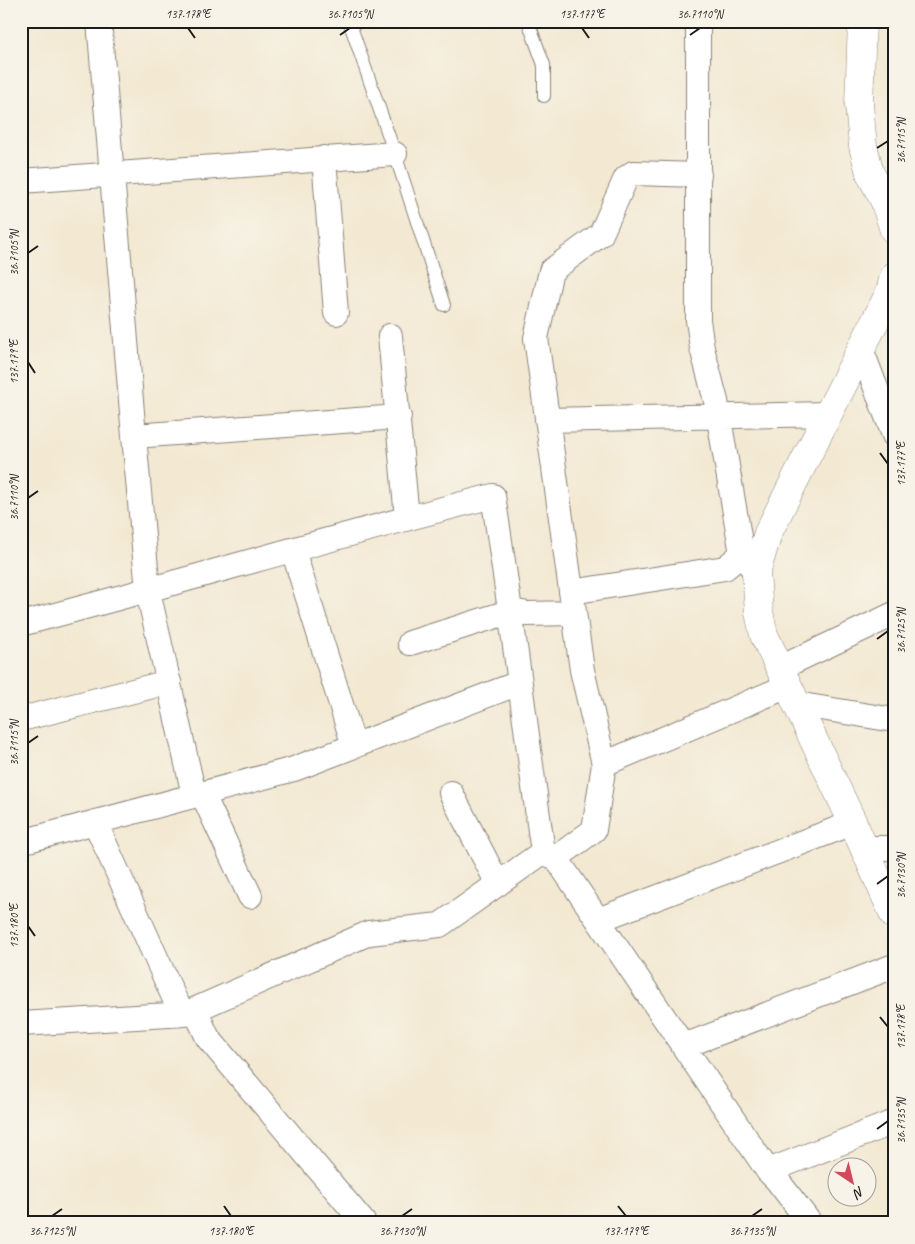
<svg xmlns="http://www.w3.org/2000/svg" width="915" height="1244" font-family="Caveat,sans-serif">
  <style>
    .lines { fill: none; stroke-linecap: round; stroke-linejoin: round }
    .service-casing { stroke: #888278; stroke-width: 14 }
    .minor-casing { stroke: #888278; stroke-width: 26 }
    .tertiary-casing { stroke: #888278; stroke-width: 29 }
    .service { stroke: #fff; stroke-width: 12 }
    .minor { stroke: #fff; stroke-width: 24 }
    .tertiary { stroke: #fff; stroke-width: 28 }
    .ticks { fill: none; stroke: #1c1c1c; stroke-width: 2 }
    .neatline { fill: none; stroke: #1c1c1c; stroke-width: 2 }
    .ticks-label { font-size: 12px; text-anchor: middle; fill: #1c1c1c }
  </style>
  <rect width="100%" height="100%" fill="#f7f3e8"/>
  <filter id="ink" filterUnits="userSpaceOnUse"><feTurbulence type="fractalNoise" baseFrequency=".02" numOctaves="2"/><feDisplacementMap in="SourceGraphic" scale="10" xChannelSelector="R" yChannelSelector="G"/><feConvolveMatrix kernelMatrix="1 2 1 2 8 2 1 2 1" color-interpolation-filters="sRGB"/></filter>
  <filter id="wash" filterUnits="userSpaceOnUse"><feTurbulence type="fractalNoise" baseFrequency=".0096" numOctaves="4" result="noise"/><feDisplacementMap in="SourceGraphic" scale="20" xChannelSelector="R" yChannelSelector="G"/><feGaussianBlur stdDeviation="1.12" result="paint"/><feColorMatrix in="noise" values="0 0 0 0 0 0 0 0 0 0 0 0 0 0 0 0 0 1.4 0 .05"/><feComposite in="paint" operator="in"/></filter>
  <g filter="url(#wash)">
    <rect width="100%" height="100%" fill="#f3e9d3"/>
  </g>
  <g filter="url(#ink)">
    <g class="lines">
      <!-- service casing -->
      <g class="service-casing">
        <path id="service" d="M349 21 395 154 444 305
          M528 21 544 65V96"/>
      </g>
      <!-- minor casing -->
      <g class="minor-casing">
        <path id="minor" d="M99 21 134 436 148 591 194 795
          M698 21V320L702 348 716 401 742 554 756 573
          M324 158 336 313
          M21 181 395 154
          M390 336 407 518
          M861 349 894 435
          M547 420 828 414
          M134 436 399 417
          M293 550 354 746
          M571 592 725 568 742 554
          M21 624C179 583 335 536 493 496 512 614 526 733 543 852L556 858 768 1171 777 1180 810 1223
          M410 643 512 611 527 614 574 613
          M780 668 894 614
          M796 704 894 720
          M21 719 169 682
          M604 764 788 686
          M202 793 250 896
          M451 793 498 884
          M95 822 176 1002 185 1014
          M21 842 294 769 519 683
          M864 848H894
          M556 858 594 830 604 764 582 670 536 338 551 271 601 234 626 178 633 173 699 175
          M598 920 853 823
          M195 1010 208 1038 364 1223
          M21 1024 185 1014 369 933 440 925 543 852
          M684 1046 894 966
          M768 1171 894 1122"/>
      </g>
      <!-- tertiary casing -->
      <g class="tertiary-casing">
        <path id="tertiary" d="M862 21 859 105 863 146 870 173 884 200 894 230
          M894 276 890 292 768 533 756 573 759 612 764 635 853 823 894 915"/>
      </g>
      <!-- service -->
      <use href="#service" class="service"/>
      <!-- minor -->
      <use href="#minor" class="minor"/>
      <!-- tertiary -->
      <use href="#tertiary" class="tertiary"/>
    </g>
  </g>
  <!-- ticks -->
  <path class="ticks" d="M188 28 195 38M582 28 589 38M340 35 350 28M690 35 700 28M877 148 888 141M28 253 38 246M28 362 35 373M880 453 888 464M28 498 38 491M877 639 888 631M28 743 38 736M877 884 888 876M28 926 35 936M880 1017 888 1027M877 1129 888 1121M224 1206 231 1216M618 1206 626 1216M52 1216 62 1209M402 1216 412 1209M752 1216 762 1209"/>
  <!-- margin -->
  <rect width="915" height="1244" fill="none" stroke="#f7f3e8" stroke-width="55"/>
  <!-- north arrow -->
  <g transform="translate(852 1182) rotate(145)"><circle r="24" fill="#f7f3e8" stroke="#9f9d96"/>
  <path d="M0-4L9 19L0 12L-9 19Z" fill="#d1495b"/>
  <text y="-8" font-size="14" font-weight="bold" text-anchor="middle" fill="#1c1c1c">N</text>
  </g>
  <rect x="28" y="28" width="860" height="1188" class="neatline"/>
  <g class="ticks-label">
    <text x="188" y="18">137.178°E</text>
    <text x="350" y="18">36.7105°N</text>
    <text x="582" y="18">137.177°E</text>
    <text x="700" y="18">36.7110°N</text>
    <text transform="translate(901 141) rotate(-90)" y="4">36.7115°N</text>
    <text transform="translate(14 253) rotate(-90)" y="4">36.7105°N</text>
    <text transform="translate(14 362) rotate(-90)" y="4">137.179°E</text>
    <text transform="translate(901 464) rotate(-90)" y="4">137.177°E</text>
    <text transform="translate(14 498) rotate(-90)" y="4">36.7110°N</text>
    <text transform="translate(901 631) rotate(-90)" y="4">36.7125°N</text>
    <text transform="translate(14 743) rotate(-90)" y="4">36.7115°N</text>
    <text transform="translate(901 876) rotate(-90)" y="4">36.7130°N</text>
    <text transform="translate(14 926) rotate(-90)" y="4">137.180°E</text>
    <text transform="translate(901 1027) rotate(-90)" y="4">137.178°E</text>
    <text transform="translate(901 1121) rotate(-90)" y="4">36.7135°N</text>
    <text x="52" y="1235">36.7125°N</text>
    <text x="231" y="1235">137.180°E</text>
    <text x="402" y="1235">36.7130°N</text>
    <text x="626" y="1235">137.179°E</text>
    <text x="752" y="1235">36.7135°N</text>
  </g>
</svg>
